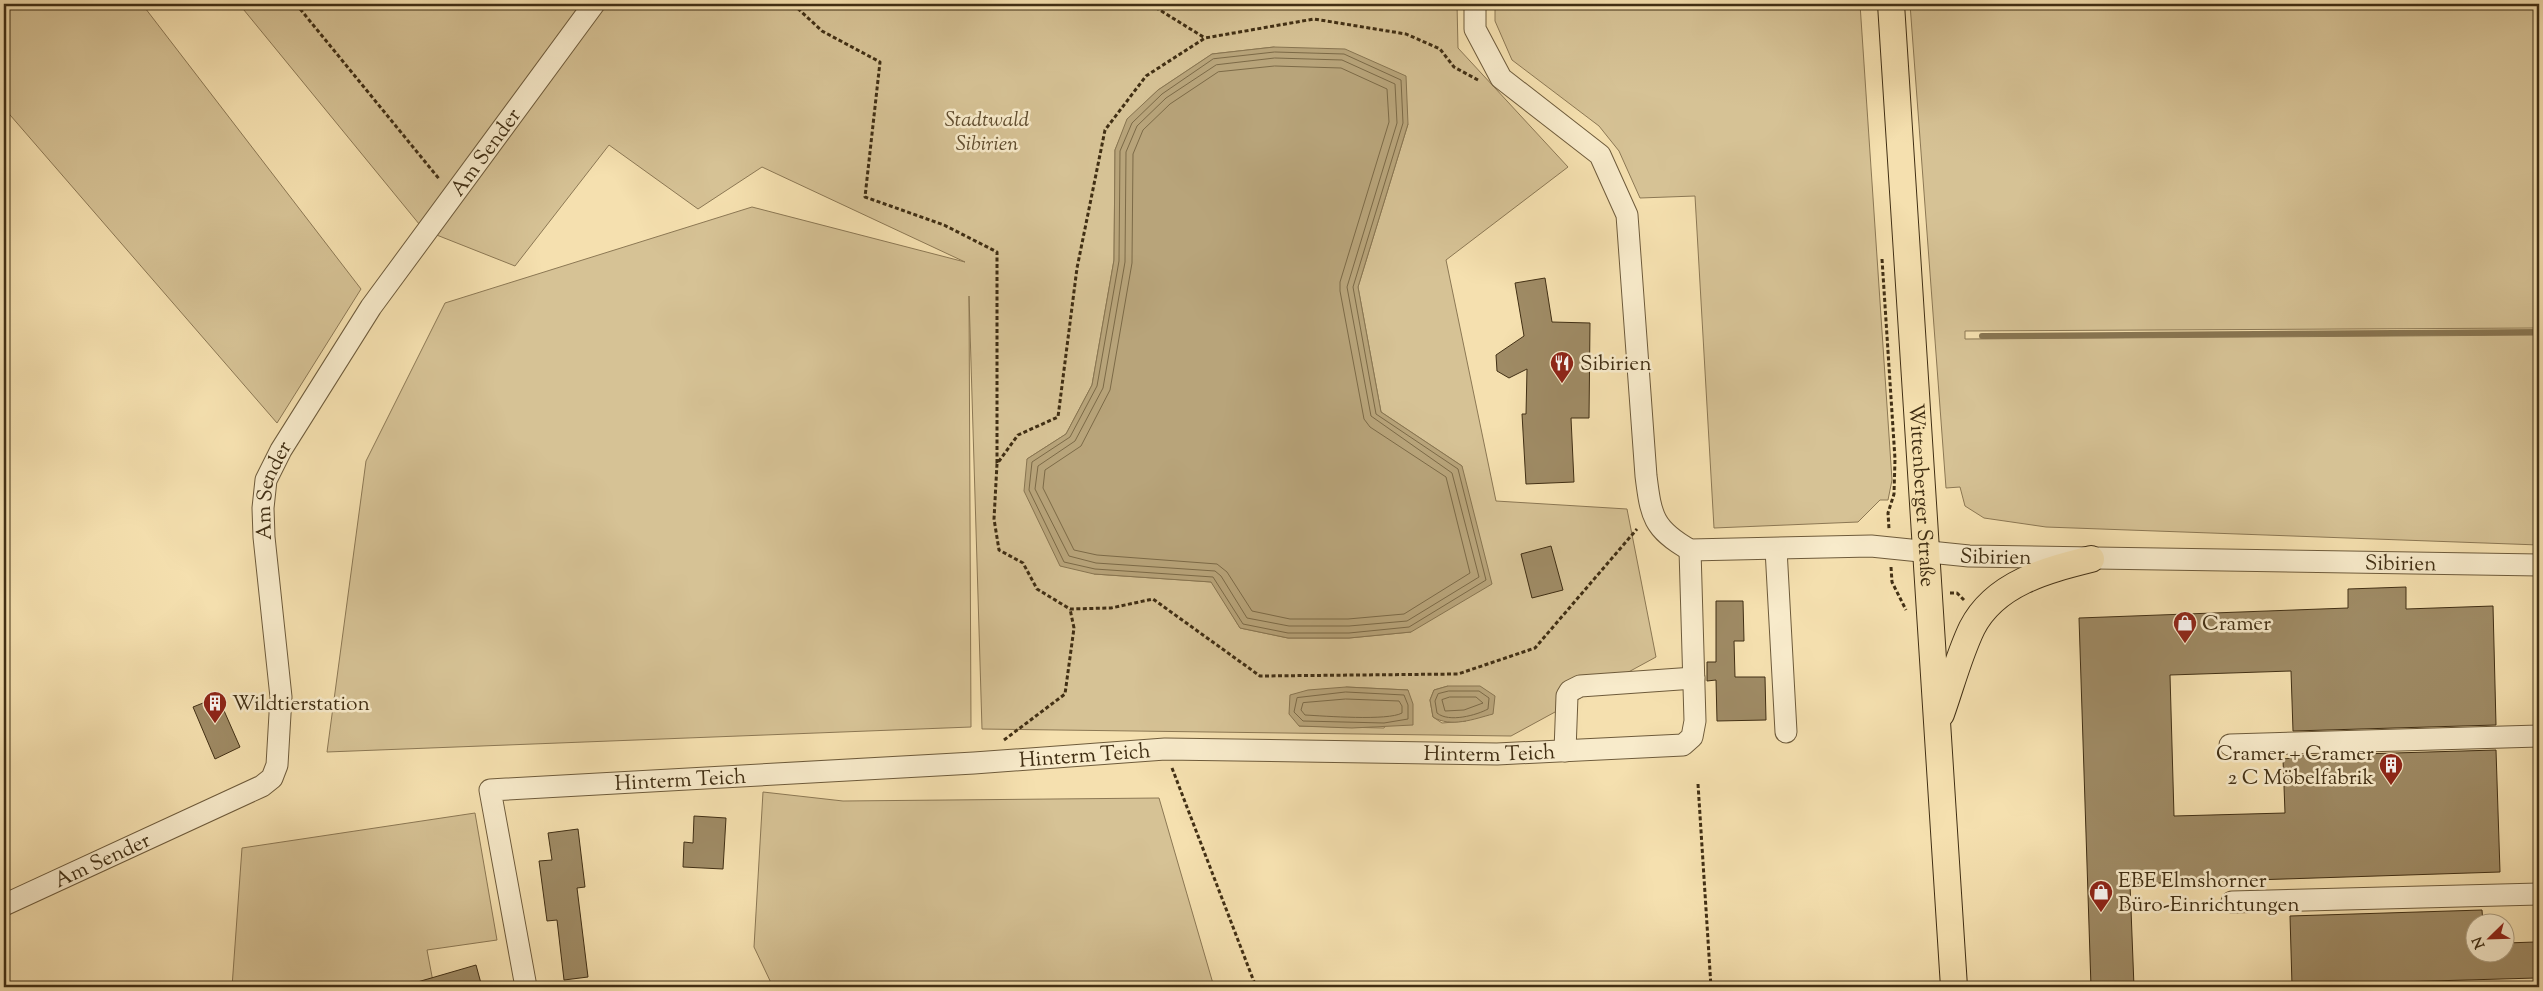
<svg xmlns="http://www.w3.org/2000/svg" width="2543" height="991" font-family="'Sorts Mill Goudy',serif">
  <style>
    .green { fill: #d6c295; stroke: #8c7854; fill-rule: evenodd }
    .water { fill: #b8a47a; stroke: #887551 }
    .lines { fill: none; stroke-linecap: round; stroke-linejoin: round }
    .shore { stroke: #7c6a47; stroke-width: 1 }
    .stream { stroke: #887551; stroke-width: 6 }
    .building { fill: #9f8b65; stroke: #412f14 }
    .minor-casing { stroke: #6e5b3b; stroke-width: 23 }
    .major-casing { stroke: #412f14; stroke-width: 28 }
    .path { stroke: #412f14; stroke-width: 3; stroke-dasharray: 4 2.5; stroke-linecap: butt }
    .minor { stroke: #f8ebcb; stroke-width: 21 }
    .major { stroke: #f5e0af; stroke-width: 26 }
    .labels { text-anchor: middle; stroke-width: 5; stroke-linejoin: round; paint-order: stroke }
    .park-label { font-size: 21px; font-style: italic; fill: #5f4c2e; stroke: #f8ebcb }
    .street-label { font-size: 21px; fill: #412f14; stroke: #f8ebcb }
    .poi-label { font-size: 21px; fill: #412f14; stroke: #f8ebcb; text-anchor: start }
  </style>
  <rect width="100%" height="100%" fill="#f5e0af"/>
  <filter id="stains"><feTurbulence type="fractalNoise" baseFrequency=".004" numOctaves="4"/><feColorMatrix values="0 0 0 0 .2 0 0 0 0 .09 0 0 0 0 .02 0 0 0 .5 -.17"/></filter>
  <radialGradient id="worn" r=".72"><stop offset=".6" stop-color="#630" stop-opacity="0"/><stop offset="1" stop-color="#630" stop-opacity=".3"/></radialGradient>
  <!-- green -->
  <path class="green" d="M4 4H142L361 289 277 423 4 108Z
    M239 4H1457L1458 48 1568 167 1446 260 1496 501 1627 509 1656 657 1511 736 982 729 969 296 971 727 327 752 366 461 445 303 752 207 965 262 762 167 698 209 609 145 515 266 424 230ZM1274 47 1408 124 1358 287 1381 412 1462 466 1411 632 1349 638H1288L1240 628 1212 582 1094 574 1027 459 1066 434 1092 385 1114 260 1115 150 1128 119 1158 90 1212 54ZM1448 686 1466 721 1442 723 1433 717 1430 700 1434 690ZM1346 687 1408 690 1384 728 1299 726Z
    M1495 4H1860L1892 480 1888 500H1880L1858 522 1714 528 1695 196 1640 198 1619 151 1599 126 1512 60 1495 21Z
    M1910 4H2539V328L1965 331V339L2539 335V545L2046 527 1984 518 1965 506 1960 487 1946 488Z
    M763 792 843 801 1159 798 1214 987H773L754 947Z
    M475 813 497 940 427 950 434 987H232L242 848Z"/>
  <!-- water -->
  <path class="water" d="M1274 47 1345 49 1406 76 1408 124 1358 287 1381 412 1462 466 1492 584 1411 632 1349 638H1288L1240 628 1211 582 1094 574 1060 566 1024 491 1027 459 1066 434 1092 385 1114 260 1115 150 1127 119 1158 90 1212 54Z
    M1448 686H1480L1495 696 1493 714C1474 719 1451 728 1433 717L1430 700 1434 690Z
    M1346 687 1408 690 1413 704V725L1352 728 1299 726 1289 714 1290 695 1308 690Z"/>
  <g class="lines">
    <!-- shore -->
    <path class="shore" d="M1275 52 1344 54 1401 80 1403 123 1353 287 1376 414 1458 469 1486 580 1409 627 1349 633H1288L1243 624 1213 577 1095 569 1064 562 1029 490 1032 462 1070 437 1097 386 1119 261 1120 151 1132 123 1162 94 1213 59Z
      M1275 58 1342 60 1395 84 1397 123 1347 287 1371 416 1452 473 1479 577 1407 621 1349 626H1289L1247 618 1221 576 1215 571 1096 563 1069 556 1035 489 1038 466 1075 441 1103 388 1125 262 1126 152 1137 126 1166 98 1216 65Z
      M1275 66 1341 68 1387 89 1389 122 1340 282V291L1364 419 1370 427 1446 477 1470 573 1404 614 1348 619H1290L1252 611 1227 572 1217 564 1097 555 1074 550 1043 488 1045 470 1081 446 1110 390 1132 263 1133 154 1143 130 1170 104 1218 72Z
      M1449 691H1479L1489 698 1488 709C1477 715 1449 723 1437 713L1435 701 1438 694Z
      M1346 692 1404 695 1408 705V719L1384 723 1303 721 1294 712 1297 698Z
      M1450 697H1476L1483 703 1464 710 1445 711 1442 700Z
      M1346 699 1399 701 1402 706V713C1388 721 1324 716 1305 715L1301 710 1303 703Z"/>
    <!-- stream -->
    <path class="stream" d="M1982 336 2539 332"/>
  </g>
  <!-- building -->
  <path class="building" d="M1545 278 1552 322 1590 323 1589 418H1571L1574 482 1526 484 1522 414H1526L1527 369 1509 378 1497 371 1496 355 1524 336 1515 283Z
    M1551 546 1563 590 1532 598 1521 554Z
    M2406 587V609L2493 606 2496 725 2293 731 2291 671 2170 675 2174 816 2285 813 2283 759 2293 758V756L2496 750 2500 872 2130 884 2134 987H2091L2079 618 2348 608V589Z
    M1716 601H1743L1744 641H1734L1735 677H1765L1766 720 1717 721 1716 680 1707 681V662H1716Z
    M218 697 240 747 215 759 193 707Z
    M694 816 726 818 723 869 683 867 684 842 693 843Z
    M578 829 585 887 577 888 588 977 564 980 557 920 547 921 539 861 552 860 548 833Z
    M2482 910 2483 924H2476V954H2506V943L2535 942 2536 978 2292 985 2290 916Z
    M476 965 482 987H415L414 983Z"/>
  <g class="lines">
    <!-- minor casing -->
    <g class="minor-casing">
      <g id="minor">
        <path id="s1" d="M1475 4V29L1501 78 1600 155 1627 215 1646 476C1651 516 1653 529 1690 550L1871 546 1969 556 2539 565"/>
        <path d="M1776 549 1786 732"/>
        <path d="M2230 745 2539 736"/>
        <path d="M1565 751 1567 696 1570 691 1580 686 1694 678"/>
        <path d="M2232 902 2539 894"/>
        <path id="s2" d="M4 905 262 786 272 778 277 765 281 697 264 537 263 508 266 480 281 450 371 307 594 4"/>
        <path id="s3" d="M526 987 490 790 974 763 1165 749 1497 754 1683 745 1692 737 1695 721 1690 550"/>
      </g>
    </g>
    <!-- major casing -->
    <g class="major-casing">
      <g id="major">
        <path id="s4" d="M1891 4 1954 987"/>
        <path d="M1941 714C1951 686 1959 655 1972 628 1995 583 2047 570 2091 559"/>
      </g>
    </g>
    <!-- path -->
    <path class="path" d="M296 4 440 180
      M793 4 822 31 880 62 865 197 944 225 997 252V463
      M1150 4 1205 38
      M1478 80 1454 67 1440 49 1406 34 1314 19 1205 38 1146 76 1105 130 1077 268 1058 417 1018 435 997 464 994 519 999 550 1023 563 1037 589 1070 609 1111 608 1153 599 1260 676 1458 674 1535 648 1637 529
      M1882 259 1895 459 1894 494 1888 513 1889 529
      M1891 567 1892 582 1906 610
      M1950 593H1957L1964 600
      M1004 740 1065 694 1074 628 1070 609
      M1172 768 1256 987
      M1698 784 1711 987"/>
    <!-- minor -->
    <use href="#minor" class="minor"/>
    <!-- major -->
    <use href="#major" class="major"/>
  </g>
  <!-- icons -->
  <defs>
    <g id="restaurant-pin" transform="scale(1.25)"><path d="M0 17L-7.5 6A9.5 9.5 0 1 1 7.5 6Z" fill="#8f2418" stroke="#f8ebcb"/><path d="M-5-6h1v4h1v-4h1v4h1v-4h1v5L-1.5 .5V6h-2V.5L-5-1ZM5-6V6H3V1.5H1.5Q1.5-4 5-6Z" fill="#fff"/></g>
    <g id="shop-pin" transform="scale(1.25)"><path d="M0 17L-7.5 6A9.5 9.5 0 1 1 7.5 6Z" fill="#8f2418" stroke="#f8ebcb"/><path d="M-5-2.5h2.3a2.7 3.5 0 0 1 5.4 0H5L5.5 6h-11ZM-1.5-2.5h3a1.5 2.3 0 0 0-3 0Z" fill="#fff"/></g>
    <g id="building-pin" transform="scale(1.25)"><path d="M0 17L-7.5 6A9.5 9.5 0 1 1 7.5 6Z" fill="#8f2418" stroke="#f8ebcb"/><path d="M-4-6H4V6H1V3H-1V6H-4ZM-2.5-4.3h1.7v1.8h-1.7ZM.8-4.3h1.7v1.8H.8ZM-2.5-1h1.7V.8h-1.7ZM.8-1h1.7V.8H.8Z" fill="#fff"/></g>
  </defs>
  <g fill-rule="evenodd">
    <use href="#restaurant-pin" x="1562" y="363"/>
    <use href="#shop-pin" x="2185" y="623"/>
    <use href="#building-pin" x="215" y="703"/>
    <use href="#building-pin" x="2391" y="765"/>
    <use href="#shop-pin" x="2101" y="892"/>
  </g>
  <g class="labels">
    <!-- park labels -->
    <g class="park-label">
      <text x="987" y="126">Stadtwald<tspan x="987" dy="24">Sibirien</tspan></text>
    </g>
    <!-- street labels -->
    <g class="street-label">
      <text dy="7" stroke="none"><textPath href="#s2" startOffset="992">Am Sender</textPath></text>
      <text dy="7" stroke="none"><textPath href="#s2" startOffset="588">Am Sender</textPath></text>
      <text dy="7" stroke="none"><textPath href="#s4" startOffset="492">Wittenberger Straße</textPath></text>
      <text dy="7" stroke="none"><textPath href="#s1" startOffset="931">Sibirien</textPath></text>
      <text dy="7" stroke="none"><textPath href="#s1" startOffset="1336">Sibirien</textPath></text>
      <text dy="7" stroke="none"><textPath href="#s3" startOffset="1201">Hinterm Teich</textPath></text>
      <text dy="7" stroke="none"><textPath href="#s3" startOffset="796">Hinterm Teich</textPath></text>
      <text dy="7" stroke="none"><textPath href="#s3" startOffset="391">Hinterm Teich</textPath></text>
      <text dy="7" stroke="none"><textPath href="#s2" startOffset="108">Am Sender</textPath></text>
    </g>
    <!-- poi labels -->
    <g class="poi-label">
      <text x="1580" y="370">Sibirien</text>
      <text x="2202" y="630">Cramer</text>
      <text x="232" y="710">Wildtierstation</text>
      <text x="2374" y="760" text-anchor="end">Cramer + Cramer<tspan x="2374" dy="24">2 C Möbelfabrik</tspan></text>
      <text x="2118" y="887">EBE Elmshorner<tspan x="2118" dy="24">Büro-Einrichtungen</tspan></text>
    </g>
  </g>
  <!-- margin -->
  <rect width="2543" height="991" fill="none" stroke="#f5e0af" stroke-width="20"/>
  <rect x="5" y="5" width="2533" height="981" fill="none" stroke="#412f14" stroke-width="2.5"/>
  <rect x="10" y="10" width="2523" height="971" fill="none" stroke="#412f14"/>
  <!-- north arrow -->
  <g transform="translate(2490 938) rotate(247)"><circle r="24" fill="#f8ebcb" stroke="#afa082"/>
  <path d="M0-4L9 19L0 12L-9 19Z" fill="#8f2418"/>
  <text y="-8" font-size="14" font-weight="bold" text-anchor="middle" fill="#412f14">N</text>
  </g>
  <rect width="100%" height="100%" filter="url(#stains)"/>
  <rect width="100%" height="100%" fill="url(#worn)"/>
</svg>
